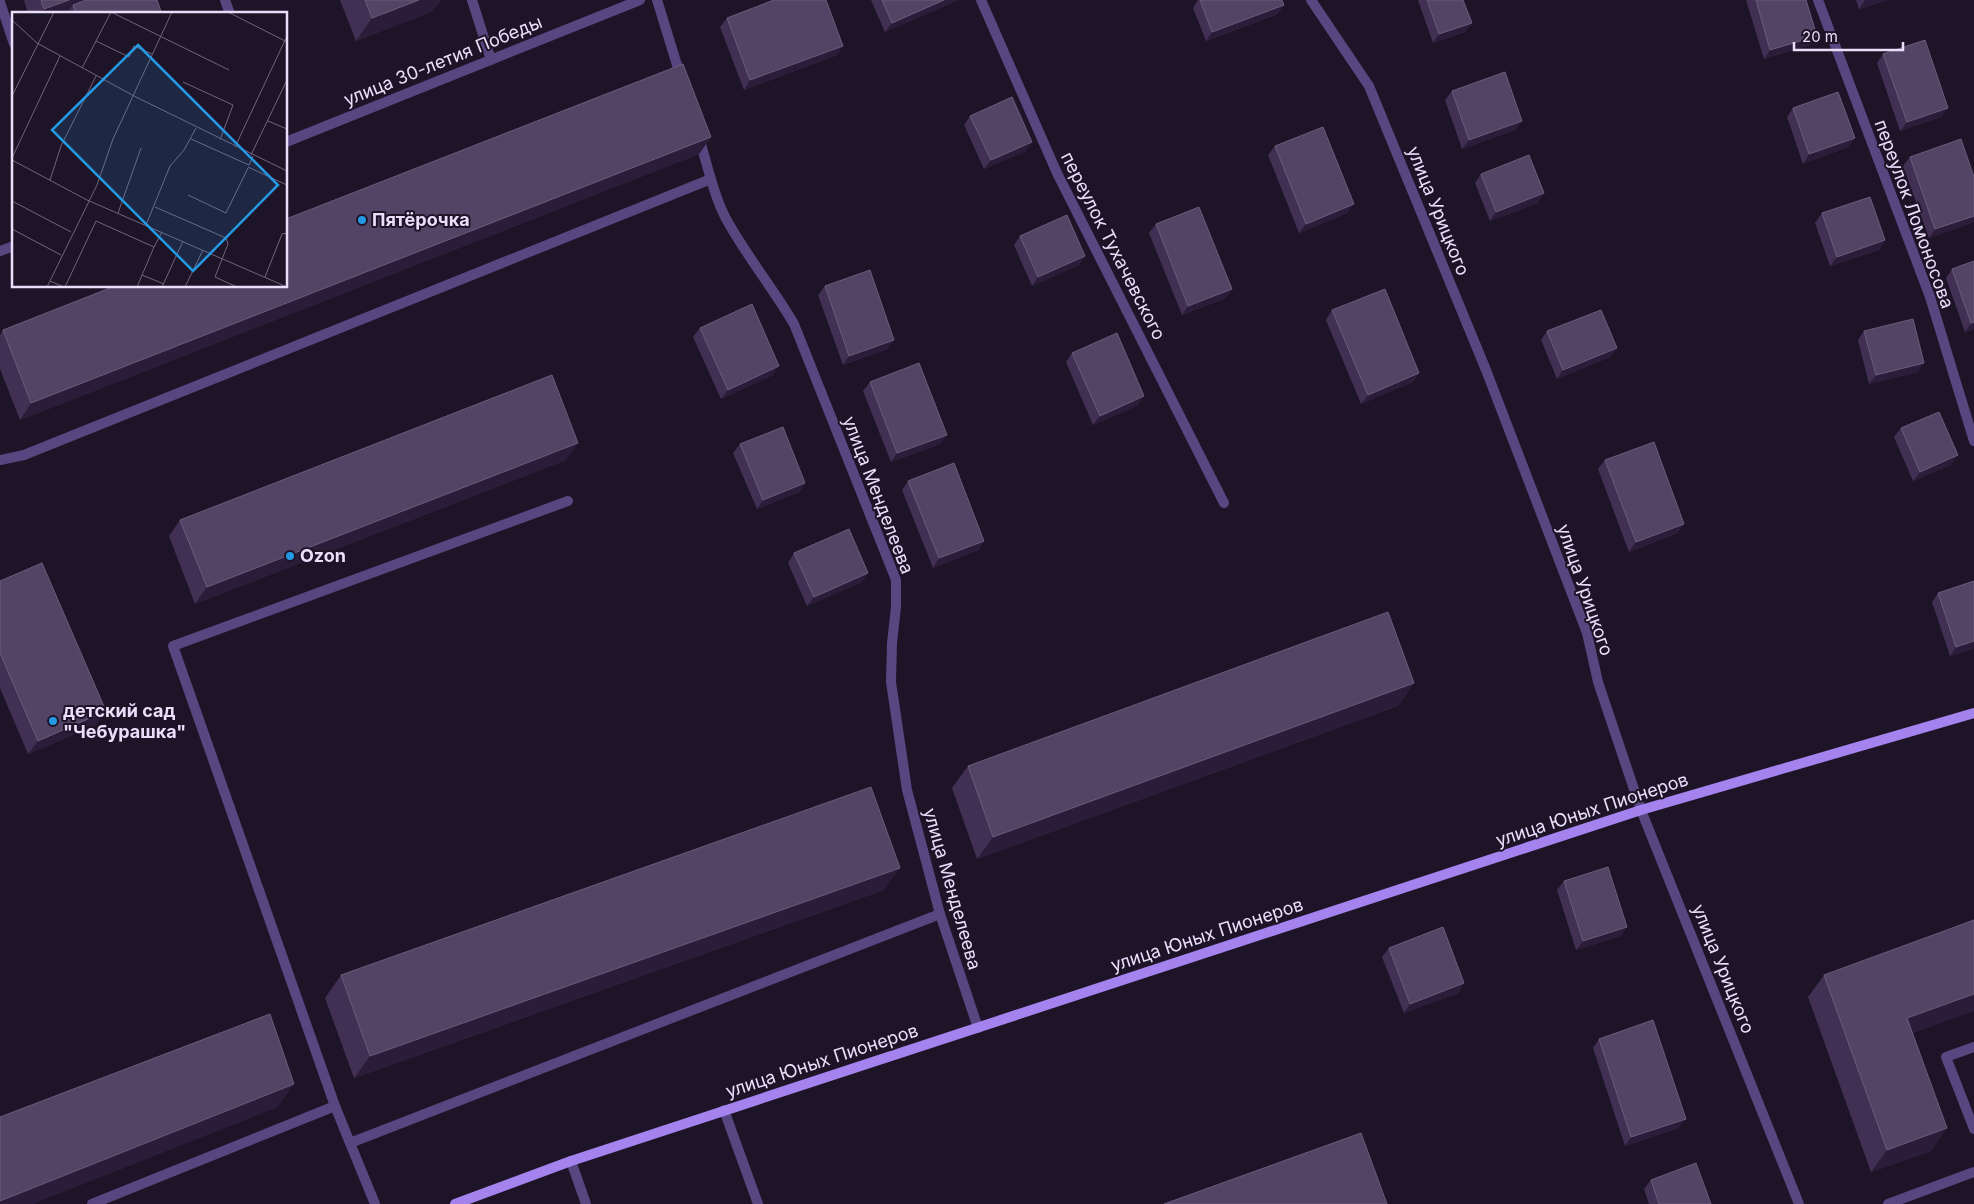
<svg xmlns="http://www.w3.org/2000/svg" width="1974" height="1204" font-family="Inter,sans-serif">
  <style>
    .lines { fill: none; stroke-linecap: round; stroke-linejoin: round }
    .lane { stroke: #584680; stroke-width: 10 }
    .street { stroke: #584680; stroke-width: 10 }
    .secondary { stroke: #a483ee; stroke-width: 10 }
    .wall { fill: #413053 }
    .shaded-wall { fill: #2b1d3a }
    .building { fill: #534365; stroke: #6b5b7c }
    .poi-dot { fill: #2599e1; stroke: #1d1428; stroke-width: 2 }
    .labels { text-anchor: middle; stroke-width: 4; stroke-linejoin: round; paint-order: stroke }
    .street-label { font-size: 18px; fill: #eadffb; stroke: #1d1428 }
    .poi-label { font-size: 18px; font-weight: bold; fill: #eadffb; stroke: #1d1428; text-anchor: start }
    .inset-road { fill: none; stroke: #6f657c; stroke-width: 1 }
    .view { fill: #2599e1; fill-opacity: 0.15; stroke: #2599e1; stroke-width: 2.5 }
    .inset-edge { fill: none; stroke: #eadffb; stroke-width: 2.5 }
  </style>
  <rect width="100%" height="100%" fill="#1d1428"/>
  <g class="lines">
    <!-- lane -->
    <path class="lane" d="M472 0 491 60
      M981 0 1057 173 1224 503
      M1818 0 1930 297 1974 441
      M0 2 14 44
      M0 460 24 455 711 179
      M1974 1047 1946 1057 1974 1129
      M335 1106 173 646 568 501
      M724 1110 758 1204
      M92 1204 335 1106 350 1143
      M375 1204 350 1143 940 914
      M1888 1204 1974 1172"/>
    <!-- street -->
    <path class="street" d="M225 0 230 14
      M657 0 681 78
      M1311 0 1369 86 1486 370 1587 633 1598 682 1641 810 1799 1204
      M699 137C707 164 715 201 729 224 749 259 774 290 794 324L896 580V607L892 643 891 682 907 790 940 914 978 1028
      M286 142 640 0
      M0 251 14 246
      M571 1161 586 1204"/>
    <!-- secondary -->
    <path class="secondary" d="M455 1204 571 1161 1641 810 1974 713"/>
  </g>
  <!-- wall -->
  <path class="wall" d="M24 0H157L162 14H28Z
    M340 0H441L433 11 356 41Z
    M871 0H958L885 32Z
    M1198 0H1282L1278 14 1206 41 1193 8Z
    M1418 0H1463L1472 23 1465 32 1433 43Z
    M1746 0H1806L1817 36 1810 45 1764 59Z
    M1856 0H1888L1859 9Z
    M727 18 837 55 744 90 720 27Z
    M1883 54 1948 108 1941 117 1900 131 1877 63Z
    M1452 91 1522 121 1515 130 1462 149 1445 100Z
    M1793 108 1855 138 1848 147 1803 164 1787 117Z
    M970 116 1026 151 984 169 964 125Z
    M711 137 699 154 20 420 0 369V335L3 330Z
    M1275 146 1347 213 1299 233 1268 155Z
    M1910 157 1974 177V222L1929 238 1903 166Z
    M1481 174 1538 203 1490 221 1475 183Z
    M1822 213 1885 240 1879 250 1830 266 1815 223Z
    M1156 224 1232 289 1226 298 1182 315 1149 233Z
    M1020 236 1085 256 1079 265 1032 286 1014 245Z
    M1974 261V329L1965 332 1946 278 1952 269Z
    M825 286 888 349 843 365 818 295Z
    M1332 310 1419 373 1413 382 1361 404 1326 320Z
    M700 328 773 375 721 399 693 337Z
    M1547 331 1617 348 1610 357 1557 379 1541 340Z
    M1864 331 1918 372 1869 384 1858 340Z
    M1072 353 1138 405 1093 425 1066 362Z
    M870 382 940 444 891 462 863 391Z
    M1901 428 1951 465 1913 481 1894 437Z
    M740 444 805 483 799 492 757 509 733 453Z
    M566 460 195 604 169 536 180 520Z
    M1605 460 1678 533 1629 552 1598 469Z
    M908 481 984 541 978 550 933 568 902 490Z
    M794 553 862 582 807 606 788 563Z
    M0 581 96 725 28 754 0 688Z
    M1938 593 1974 648 1950 656 1932 602Z
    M1414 683 1398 706 977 859 952 788 968 766Z
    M1564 881 1621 936 1576 950 1557 890Z
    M884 890 354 1078 325 998 341 975Z
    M1389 948 1464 983 1458 993 1404 1013 1382 957Z
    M1824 975 1912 1033 1931 1151 1871 1172 1808 997Z
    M1599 1039 1679 1128 1625 1146 1593 1048Z
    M1651 1180 1711 1204H1649L1644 1189Z"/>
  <!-- shaded-wall -->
  <path class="shaded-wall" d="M69 0H105L73 5 66 14H41L44 9Z
    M419 0H441L433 11 356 41 372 18Z
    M944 0H958L885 32 892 23Z
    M1865 0H1888L1859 9Z
    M1284 5 1278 14 1206 41 1212 32Z
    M1472 23 1465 32 1433 43 1439 34Z
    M1817 36 1810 45 1764 59 1770 50Z
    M843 46 837 55 744 90 750 80Z
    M1948 108 1941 117 1900 131 1907 122Z
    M1522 121 1515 130 1462 149 1469 140Z
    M711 137 699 154 20 420 31 403Z
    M1855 138 1848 147 1803 164 1809 154Z
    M1032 142 1026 151 984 169 991 160Z
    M1544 193 1538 203 1490 221 1496 212Z
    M1354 204 1347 213 1299 233 1306 224Z
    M1974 216V222L1929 238 1935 229Z
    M1885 240 1879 250 1830 266 1837 257Z
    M1085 256 1079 265 1032 286 1038 277Z
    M1232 289 1226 298 1182 315 1188 306Z
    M1974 322V329L1965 332 1971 323Z
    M894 340 888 349 843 365 849 356Z
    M1617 348 1610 357 1557 379 1563 370Z
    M1924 363 1918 372 1869 384 1876 375Z
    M779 366 773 375 721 399 728 390Z
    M1419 373 1413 382 1361 404 1368 395Z
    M1144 396 1138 405 1093 425 1100 416Z
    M947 435 940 444 891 462 897 453Z
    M578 443 566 460 195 604 207 587Z
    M1958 455 1951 465 1913 481 1920 472Z
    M805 483 799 492 757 509 763 500Z
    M1684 524 1678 533 1629 552 1636 542Z
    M984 541 978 550 933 568 939 558Z
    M868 573 862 582 807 606 814 597Z
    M1974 641V648L1950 656 1956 647Z
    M1414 683 1398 706 977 859 993 837Z
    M106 711 96 725 28 754 38 741Z
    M900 868 884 890 354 1078 370 1056Z
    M1627 927 1621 936 1576 950 1583 941Z
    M1464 983 1458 993 1404 1013 1410 1004Z
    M1974 994V1011L1891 1041 1907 1018Z
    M294 1084 278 1107 33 1204H0V1201Z
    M1686 1119 1679 1128 1625 1146 1631 1137Z
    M1947 1128 1931 1151 1871 1172 1887 1150Z"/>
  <!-- building -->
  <path class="building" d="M41 0H69L44 9Z
    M86 0H157L162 14H76L73 5Z
    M365 0H419L372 18Z
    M774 0H826L843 46 750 80 727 18Z
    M882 0H944L892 23Z
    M1200 0H1282L1284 5 1212 32Z
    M1427 0H1463L1472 23 1439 34Z
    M1756 0H1806L1817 36 1770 50Z
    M1925 40 1948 108 1907 122 1883 54Z
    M683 64 711 137 31 403 3 330 115 286H286V219Z
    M1505 72 1522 121 1469 140 1452 91Z
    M1838 92 1855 138 1809 154 1793 108Z
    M1012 97 1032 142 991 160 970 116Z
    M1323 127 1354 204 1306 224 1275 146Z
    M1961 139 1974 177V216L1935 229 1910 157Z
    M1529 155 1544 193 1496 212 1481 174Z
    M1870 197 1885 240 1837 257 1822 213Z
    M1199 207 1232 289 1188 306 1156 224Z
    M1067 215 1085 256 1038 277 1020 236Z
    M1974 261V322L1971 323 1952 269Z
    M870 270 894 340 849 356 825 286Z
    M1385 289 1419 373 1368 395 1332 310Z
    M752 304 779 366 728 390 700 328Z
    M1601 310 1617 348 1563 370 1547 331Z
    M1913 319 1924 363 1876 375 1864 331Z
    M1117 333 1144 396 1100 416 1072 353Z
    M919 363 947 435 897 453 870 382Z
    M552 375 578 443 207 587 180 520Z
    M1939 412 1958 455 1920 472 1901 428Z
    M783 427 805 483 763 500 740 444Z
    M1654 442 1684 524 1636 542 1605 460Z
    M954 463 984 541 939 558 908 481Z
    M849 529 868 573 814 597 794 553Z
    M42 563 106 711 38 741 0 653V581Z
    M1974 581V641L1956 647 1938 593Z
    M1388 612 1414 683 993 837 968 766Z
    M871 787 900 868 370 1056 341 975Z
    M1608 867 1627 927 1583 941 1564 881Z
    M1974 920V994L1907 1018 1947 1128 1887 1150 1824 975Z
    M1443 927 1464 983 1410 1004 1389 948Z
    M270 1014 294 1084 0 1201V1117Z
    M1653 1020 1686 1119 1631 1137 1599 1039Z
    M1361 1133 1387 1204H1164Z
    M1696 1163 1711 1204H1659L1651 1180Z"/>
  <!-- markers -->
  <g class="poi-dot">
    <circle cx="362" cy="220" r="5"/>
    <circle cx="290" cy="556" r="5"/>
    <circle cx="53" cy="721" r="5"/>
  </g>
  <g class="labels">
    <!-- street labels -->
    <g class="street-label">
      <text transform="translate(443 61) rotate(-22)" y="6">улица 30-летия Победы</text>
      <text transform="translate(1438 211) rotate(68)" y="6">улица Урицкого</text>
      <text transform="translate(1914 214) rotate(70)" y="6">переулок Ломоносова</text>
      <text transform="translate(1113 246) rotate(63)" y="6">переулок Тухачевского</text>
      <text transform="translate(878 495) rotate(69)" y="6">улица Менделеева</text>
      <text transform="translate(1585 590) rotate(71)" y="6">улица Урицкого</text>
      <text transform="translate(1592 810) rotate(-18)" y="6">улица Юных Пионеров</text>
      <text transform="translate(952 889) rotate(74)" y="6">улица Менделеева</text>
      <text transform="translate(1207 935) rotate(-18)" y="6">улица Юных Пионеров</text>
      <text transform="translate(1723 969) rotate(68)" y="6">улица Урицкого</text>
      <text transform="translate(822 1061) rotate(-18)" y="6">улица Юных Пионеров</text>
    </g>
    <!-- poi labels -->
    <g class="poi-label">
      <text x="372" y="226">Пятёрочка</text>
      <text x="300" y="562">Ozon</text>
      <text x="63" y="717">детский сад<tspan x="63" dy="21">"Чебурашка"</tspan></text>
    </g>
  </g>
  <!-- overview -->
  <g transform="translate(12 12)">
    <rect width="275" height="275" fill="#1d1428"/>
    <path class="inset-road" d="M99 0 217 58M216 0 275 30M0 8 25 31 122 84 275 159M84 29 117 45 122 34 140 42M70 56 99 0M171 70 221 93 208 128M0 84 42 0M256 109 275 117M179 127 237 153 241 144M223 135 275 24M239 143 275 68M0 146 48 44M0 148 75 188 275 275M236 155 275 173M38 168 49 134 84 64M176 183 214 201 236 156M0 189 59 220M143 195 214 226 216 232 203 265 225 275M106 201 129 136M134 213 158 154 172 138 184 116M0 217 49 243M130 263 152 272M253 265 270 222 275 221M38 269 52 275M35 275 85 173 101 127 160 0M53 275 84 209 142 235 150 220M125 275 142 235M150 275 171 229M173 275 191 238"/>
    <path class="view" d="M126 33 266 173 181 259 40 118Z"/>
    <rect width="275" height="275" class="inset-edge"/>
  </g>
  <!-- scale -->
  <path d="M1794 42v8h109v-8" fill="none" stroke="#eadffb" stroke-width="2.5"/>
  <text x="1802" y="42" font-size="15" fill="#eadffb" stroke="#1d1428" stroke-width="4" paint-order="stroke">20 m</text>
</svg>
